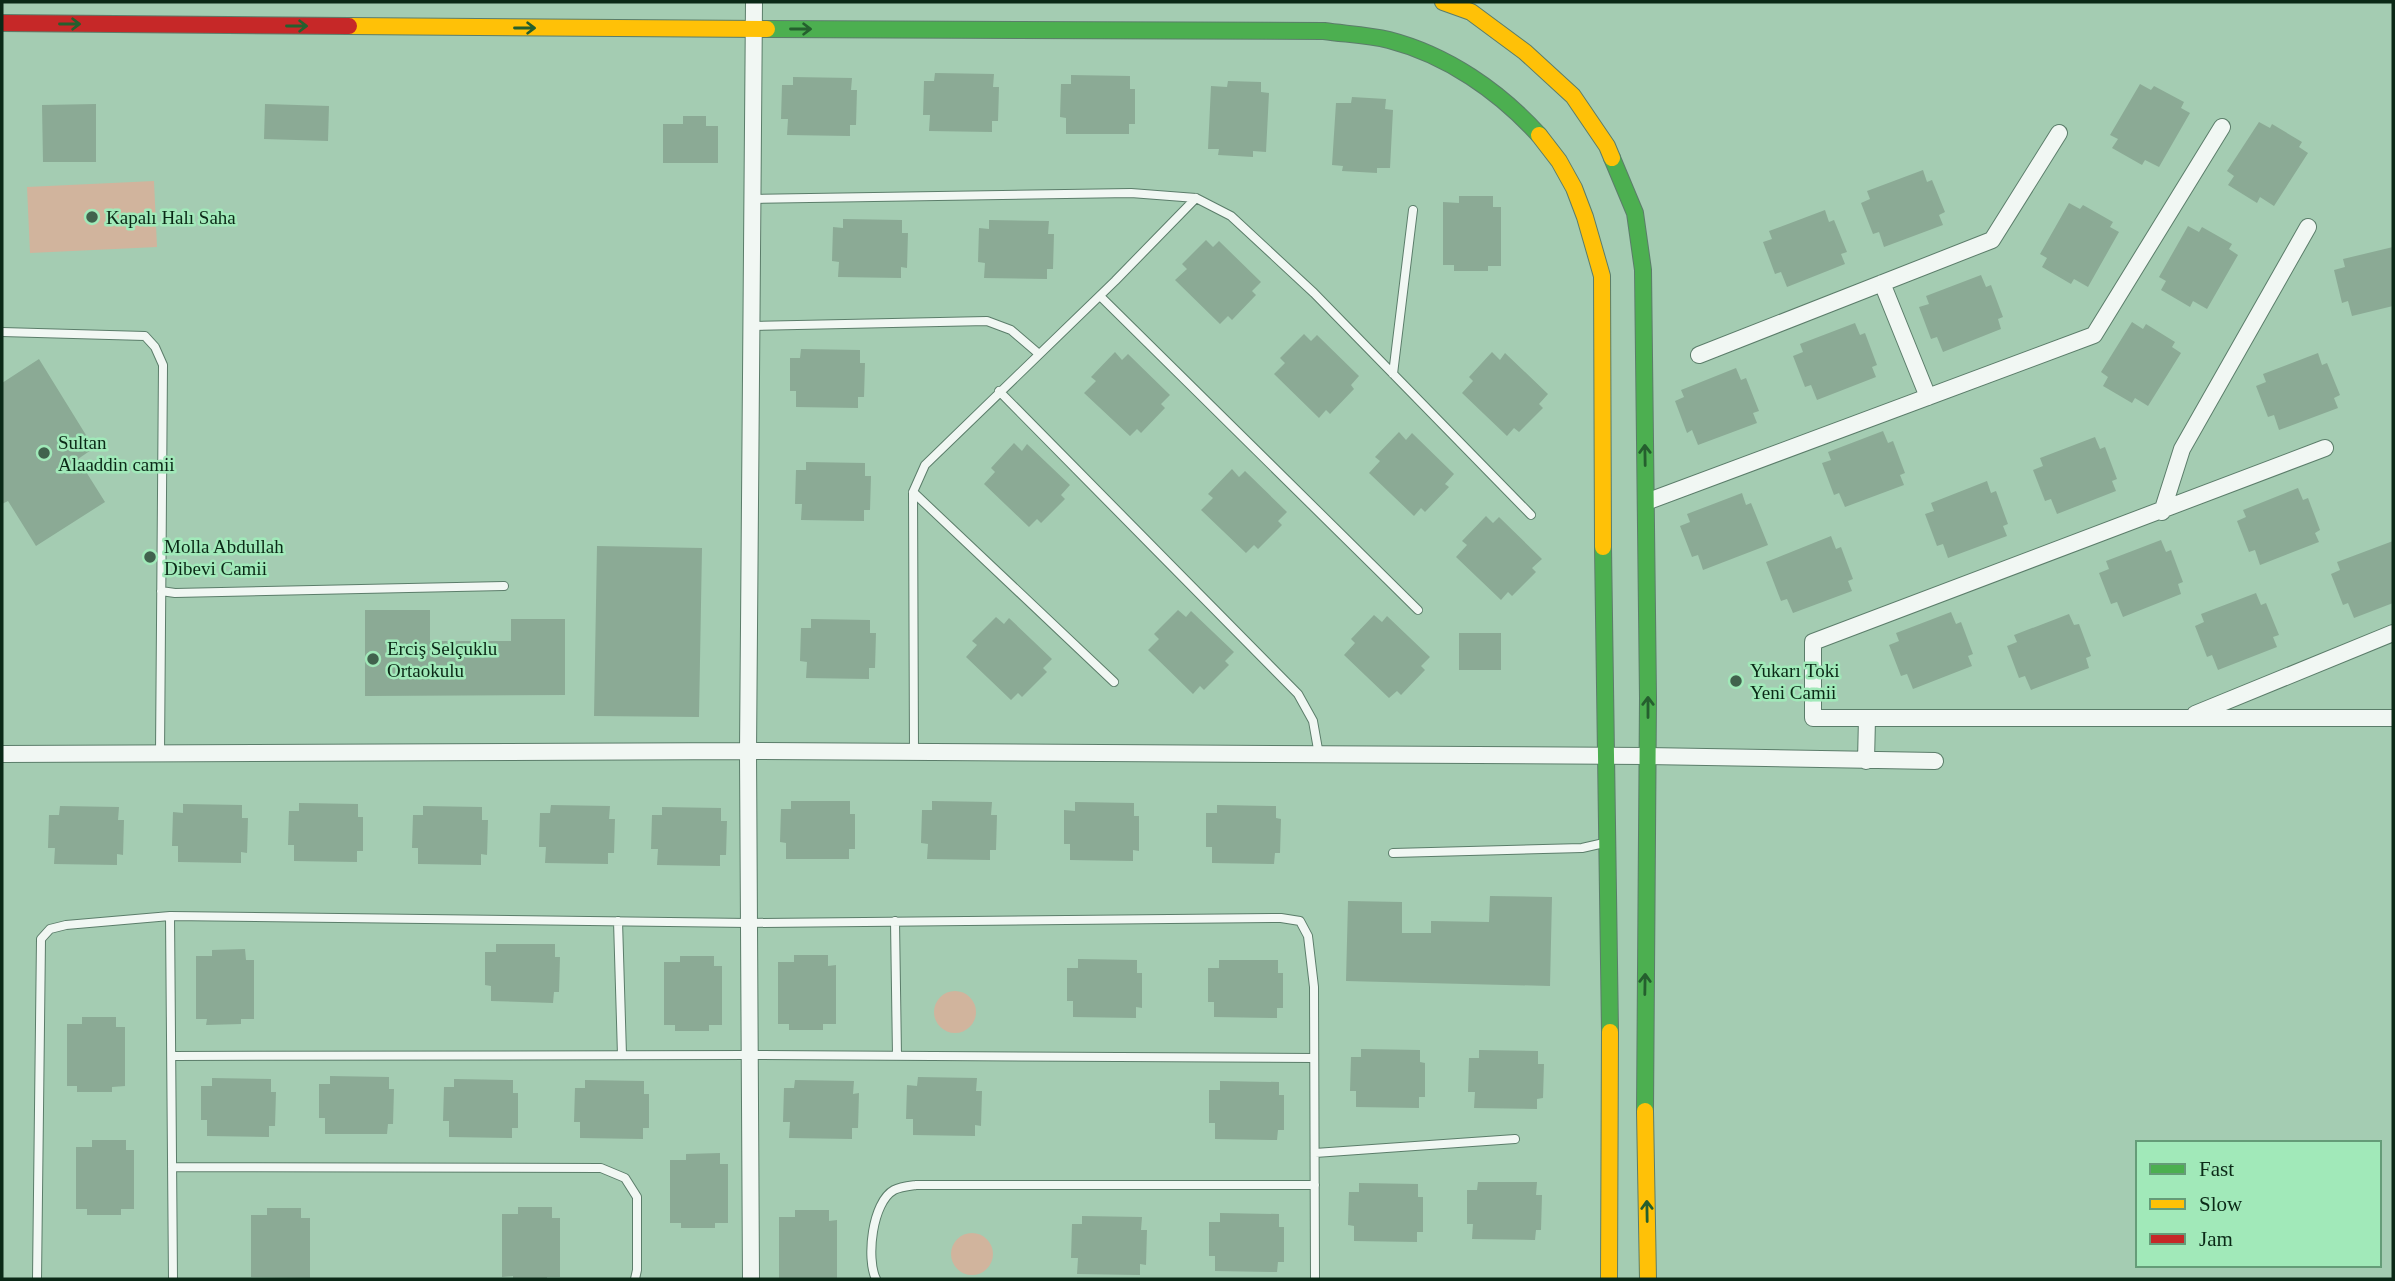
<svg xmlns="http://www.w3.org/2000/svg" width="2395" height="1281" font-family="'Times New Roman',serif">
  <style>
    .green { fill: #d1b49d }
    .building { fill: #8baa95 }
    .lines { fill: none; stroke-linecap: round; stroke-linejoin: round }
    .lane-casing { stroke: #5b7d6a; stroke-width: 10 }
    .street-casing { stroke: #5b7d6a; stroke-width: 18 }
    .fast-casing { stroke: #5b7d6a; stroke-width: 18 }
    .slow-casing { stroke: #5b7d6a; stroke-width: 18 }
    .jam-casing { stroke: #5b7d6a; stroke-width: 18 }
    .lane { stroke: #f1f7f3; stroke-width: 8 }
    .street { stroke: #f1f7f3; stroke-width: 16 }
    .fast { stroke: #4caf50; stroke-width: 16 }
    .slow { stroke: #ffc107; stroke-width: 16 }
    .jam { stroke: #c62828; stroke-width: 16 }
    .oneway { stroke: #255f2e }
    .poi-dot { fill: #41624d; stroke: #a1e9b9; stroke-width: 2.5 }
    .labels { text-anchor: middle; stroke-width: 5; stroke-linejoin: round; paint-order: stroke }
    .poi-label { font-size: 19px; fill: #0b2917; stroke: #a1e9b9; text-anchor: start }
  </style>
  <rect width="100%" height="100%" fill="#a4ccb2"/>
  <!-- green -->
  <path class="green" d="M154 181 157 247 30 253 27 187Z
    M934 1012a21 21 0 1 1 42 0a21 21 0 1 1-42 0Z
    M951 1254a21 21 0 1 1 42 0a21 21 0 1 1-42 0Z"/>
  <!-- building -->
  <path class="building" d="M935 73 994 74 993 87H999L998 121H992V132L929 131 930 115H923L924 81H934Z
    M1071 75 1130 76V89H1135V124H1129V134H1066V118L1060 117 1061 84H1071Z
    M793 77 852 78 851 90H857L856 125H850V136L787 135 788 119H781L782 85H793Z
    M1228 81 1261 82V92L1269 93 1266 152 1253 151V157L1218 155 1219 149H1208L1211 86 1227 87Z
    M2140 84 2151 90 2154 86 2184 102 2181 108 2190 113 2159 167 2145 160 2142 165 2112 148 2118 139 2110 135Z
    M1352 97 1386 99 1385 109 1393 110 1390 168H1377V173L1342 171 1343 166 1332 165 1336 103H1351Z
    M96 104V162H43L42 105Z
    M265 104 329 106 328 141 264 139Z
    M683 116H706V126H718V163H663V124H683Z
    M2259 122 2270 128 2272 124 2302 142 2299 147 2308 153 2274 206 2260 197 2257 203 2228 185 2234 176 2227 171Z
    M1923 170 1927 182 1932 180 1945 212 1939 215 1943 225 1884 247 1879 232 1873 234 1861 203 1870 199 1867 191Z
    M1459 196H1493V207H1501V266H1488V271H1454V265H1443V202L1459 203Z
    M2069 203 2080 209 2083 205 2113 222 2110 227 2119 232 2088 287 2074 279 2071 284 2042 267 2047 258 2040 254Z
    M1825 210 1829 222 1834 220 1847 252 1841 254 1845 264 1787 287 1781 272 1775 274 1763 242 1772 239 1769 231Z
    M843 219 902 220V233H908L907 268 901 267V278L838 277 839 262 832 261 833 227 843 228Z
    M989 220 1049 221 1048 234H1054L1053 269H1047V279L984 278 985 263 978 262 979 228 989 229Z
    M2188 226 2199 232 2202 227 2232 244 2229 249 2238 255 2207 309 2193 301 2190 307 2161 290 2166 281 2159 277Z
    M1206 240 1213 247 1219 241 1261 282 1252 291 1256 295 1232 320 1228 316 1220 324 1175 280 1187 269 1182 264Z
    M2393 247V306L2352 316 2348 301 2342 303 2334 270 2345 267 2343 259Z
    M1981 275 1986 287 1991 285 2003 317 1998 319 2001 329 1943 352 1937 337 1931 339 1919 307 1929 304 1926 296Z
    M2132 322 2143 329 2146 324 2175 342 2172 347 2181 353 2148 406 2135 398 2132 403 2103 386 2108 377 2101 372Z
    M1855 323 1860 335 1865 333 1877 365 1872 367 1876 377 1817 400 1811 385 1805 387 1793 356 1803 352 1800 344Z
    M1304 334 1311 341 1317 335 1359 376 1351 385 1354 389 1330 414 1326 410 1319 418 1274 374 1285 363 1280 358Z
    M801 349 860 350V363H865L864 397H858V408L796 407V391H790V358H800Z
    M1115 352 1122 360 1128 354 1170 395 1161 404 1165 408 1141 433 1137 429 1130 436 1084 393 1096 381 1091 377Z
    M1492 352 1500 360 1505 353 1548 394 1539 404 1543 408 1519 432 1514 428 1507 436 1462 393 1473 381 1469 377Z
    M2318 353 2322 365 2327 363 2340 395 2334 398 2338 408 2279 430 2274 415 2268 417 2256 386 2266 382 2263 374Z
    M39 359 94 448 78 459 105 502 36 546 8 501 2 504V383Z
    M1736 368 1741 380 1746 378 1759 411 1753 413 1757 423 1698 445 1692 430 1687 433 1675 401 1684 397 1681 390Z
    M1883 431 1888 443 1893 441 1905 473 1900 475 1904 485 1845 507 1839 493 1834 495 1822 463 1831 460 1828 452Z
    M1399 432 1406 440 1412 433 1454 474 1445 484 1449 487 1425 512 1421 508 1414 516 1369 473 1380 461 1375 457Z
    M2095 437 2100 449 2105 447 2117 479 2112 481 2116 491 2057 514 2051 499 2045 501 2033 470 2043 466 2040 458Z
    M1014 443 1022 451 1027 444 1070 485 1061 495 1065 499 1041 523 1037 519 1029 527 984 484 995 472 991 468Z
    M806 462 865 463V476H871L870 510H864V521L801 520 802 504H795L796 470H806Z
    M1232 469 1239 477 1245 471 1287 512 1278 521 1282 525 1258 549 1254 545 1246 553 1201 510 1213 498 1208 494Z
    M1987 481 1991 493 1996 491 2008 524 2003 526 2007 536 1948 558 1943 544 1937 546 1925 514 1934 511 1931 503Z
    M2298 488 2303 500 2308 498 2320 530 2315 533 2319 542 2260 565 2255 550 2249 552 2237 521 2246 517 2243 510Z
    M1742 493 1746 505 1751 503 1768 545 1703 570 1698 555 1692 557 1680 526 1690 522 1687 514Z
    M1486 516 1493 523 1499 517 1542 559 1532 568 1536 572 1512 596 1508 592 1501 600 1456 557 1467 545 1462 541Z
    M1831 536 1836 549 1841 547 1853 579 1848 581 1852 591 1793 613 1787 599 1781 601 1766 562Z
    M2161 540 2166 552 2171 550 2183 582 2178 584 2181 594 2123 617 2117 602 2111 604 2099 573 2109 569 2106 561Z
    M2393 541V603L2354 618 2348 603 2343 605 2331 574 2340 570 2337 562Z
    M597 546 702 548 699 717 594 716Z
    M2256 593 2261 605 2266 603 2279 635 2273 637 2277 647 2218 670 2212 655 2207 657 2195 626 2204 622 2201 614Z
    M365 610H430V641H511V619H565V695L365 696Z
    M1178 610 1186 617 1191 611 1234 652 1225 661 1229 665 1204 690 1200 686 1193 694 1148 650 1159 639 1154 634Z
    M1951 612 1956 624 1961 622 1973 654 1968 656 1972 666 1913 689 1907 674 1901 676 1889 645 1899 641 1896 633Z
    M2069 614 2074 625 2079 624 2091 656 2086 658 2089 668 2031 690 2025 676 2019 678 2007 646 2017 642 2014 635Z
    M1374 615 1382 622 1387 616 1430 657 1421 666 1425 670 1401 695 1397 691 1389 698 1344 655 1355 643 1351 639Z
    M996 617 1004 624 1009 618 1052 659 1043 668 1047 672 1022 697 1018 693 1011 700 966 657 977 645 972 641Z
    M811 619 870 620V633H876L875 668H869V679L806 678 807 662 800 661 801 628H811Z
    M1459 633H1501V670H1459Z
    M791 801H850V814H855V849H849V859H786V843L780 842 781 809H791Z
    M932 801 992 802 991 815H997L996 850H990V860L927 859 928 844 921 843 922 810H932Z
    M1075 802 1134 803V816H1139V851L1133 850V861L1070 860V844H1064V810L1075 811Z
    M299 803 358 804V817H363V851H357V862L294 861V845H288L289 811H299Z
    M183 804 242 805V818H248L247 853 241 852V863L178 862V846H172L173 812 183 813Z
    M551 805 610 806 609 819H615L614 853H608V864L545 863 546 847H539L540 813H550Z
    M1217 805 1276 806V818L1281 819 1280 853H1275L1274 864 1212 863V847H1206V813H1217Z
    M60 806 119 807 118 820H124L123 855 117 854V865L54 864 55 848H48L49 815H59Z
    M423 806 482 807V820H488L487 855 481 854V865L418 864V848H412L413 815H423Z
    M662 807 721 808V821H727L726 855H720V866L657 865 658 849H651L652 815H662Z
    M1490 896 1552 897 1550 986 1346 981 1348 901 1402 902V933H1431V921L1489 922Z
    M496 944H555V957H560L559 992H554L553 1003 491 1001V986L485 985V952H496Z
    M245 949 246 960H254V1019H241V1024L206 1025 207 1019H196V956H212V950Z
    M794 955H828V966L836 965V1024H823V1030H789V1024H778V962H794Z
    M680 956H714V966H722V1025H709V1031H675V1025H664V962H680Z
    M1078 959 1137 960V973H1142V1008L1136 1007V1018L1073 1017V1001H1067V968H1078Z
    M1219 960H1278V973H1283V1008H1277V1018L1214 1017V1002H1208V968H1219Z
    M82 1017H116V1027H125V1086L112 1087V1092H77V1086H67V1024H82Z
    M1361 1049 1420 1050V1062L1425 1063V1097H1419V1108L1356 1107V1091H1350L1351 1057H1361Z
    M1479 1050 1538 1051V1064H1544L1543 1098 1537 1099V1109L1474 1108 1475 1092H1468L1469 1058H1479Z
    M330 1076 389 1077V1089H394L393 1124H388L387 1134H325V1118H319V1084H330Z
    M918 1077 977 1078 976 1091H982L981 1126 975 1125V1136L913 1135V1119H906L907 1085 917 1086Z
    M212 1078 271 1079V1092H276L275 1126H269V1137L207 1136V1120H201V1086H212Z
    M454 1079 513 1080V1093H518V1128H512V1138L449 1137V1121H443L444 1087H454Z
    M585 1080 644 1081V1094H649V1128H643V1139L580 1138V1122H574L575 1088H585Z
    M795 1080 854 1081 853 1094 859 1093 858 1128H852V1139L789 1138 790 1122H783L784 1088H794Z
    M1220 1081 1279 1082V1095H1284V1130H1278L1277 1140 1215 1139V1123H1209V1090H1220Z
    M92 1140H126V1150H134V1209H121V1215H87V1209H76V1147H92Z
    M720 1153V1164H728V1223H715V1228H681V1223H670V1160H686V1154Z
    M1478 1182H1537L1536 1195H1542L1541 1230H1536L1535 1240 1472 1239 1473 1224H1467V1190H1477Z
    M1359 1183 1418 1184V1197H1423V1232H1417V1242L1354 1241V1226L1348 1225 1349 1192H1359Z
    M518 1207H552V1218H560V1277H547V1279H513V1276L502 1277V1214H518Z
    M267 1208H301V1218H310V1278L251 1277V1215H267Z
    M795 1210H829V1221L837 1220V1279H779V1217H795Z
    M1220 1213 1279 1214V1227H1284V1262H1278L1277 1272 1215 1271V1256H1209V1222H1220Z
    M1082 1216 1142 1217 1141 1230H1147L1146 1265 1140 1264V1275L1077 1274 1078 1258H1071L1072 1224H1082Z"/>
  <g class="lines">
    <!-- lane casing -->
    <g class="lane-casing">
      <path id="lane" d="M753 199 1131 193 1196 198 1231 216 1314 293 1531 515
        M1100 296 1418 610
        M752 326 987 321 1011 330 1039 354
        M2 332 145 336 155 347 163 365 160 754
        M1393 374 1413 210
        M999 391 1298 694 1313 721 1319 755
        M913 492 1114 682
        M161 591 175 593 504 586
        M914 753 913 492 925 465 1115 281 1196 198
        M1393 853 1582 848 1604 843
        M170 916 173 1279
        M618 921 622 1055
        M895 921 897 1056
        M172 1056 750 1055 1314 1058
        M1315 1153 1515 1139
        M172 1167 601 1168 625 1178 637 1197V1270L635 1279
        M37 1279 41 939 50 929 66 925 170 916 749 923 1281 918 1300 921 1308 936 1314 987 1315 1279
        M876 1279C866 1259 872 1202 894 1190 900 1187 909 1186 916 1185H1315"/>
    </g>
    <!-- street casing -->
    <g class="street-casing">
      <path id="street" d="M1882 283 1928 397
        M1699 355 1992 240 2059 133
        M2325 448 1813 642V718H2393
        M1646 502 2094 335 2222 127
        M2162 512 2182 449 2308 227
        M2195 714 2393 633
        M2 754 755 751 1647 756 1935 761
        M1866 761 1867 718
        M751 1279 748 752 754 2"/>
    </g>
    <!-- fast casing -->
    <g class="fast-casing">
      <path id="fast" d="M767 29 1324 31C1345 34 1368 35 1389 40 1447 55 1499 91 1539 135
        M1612 158 1635 213 1643 270 1648 698 1645 1111
        M1603 547 1610 1032"/>
    </g>
    <!-- slow casing -->
    <g class="slow-casing">
      <path id="slow" d="M1443 2 1471 12 1525 52 1573 96 1607 146 1612 158
        M349 26 767 29
        M1539 135 1559 161 1574 188 1585 217 1602 276 1603 547
        M1645 1111 1648 1279
        M1609 1279 1610 1032"/>
    </g>
    <!-- jam casing -->
    <g class="jam-casing">
      <path id="jam" d="M2 23 349 26"/>
    </g>
    <!-- lane -->
    <use href="#lane" class="lane"/>
    <!-- street -->
    <use href="#street" class="street"/>
    <!-- fast -->
    <use href="#fast" class="fast"/>
    <!-- slow -->
    <use href="#slow" class="slow"/>
    <!-- jam -->
    <use href="#jam" class="jam"/>
  </g>
  <!-- one-way arrows -->
  <defs><path id="oneway-shaft" d="M-6 0H5M1.5-3L5.5 0L1.5 3" fill="none" stroke-width="1.6" stroke-linecap="round" stroke-linejoin="round" transform="scale(1.75)"/></defs>
  <g class="oneway">
    <use href="#oneway-shaft" transform="translate(70 24)"/>
    <use href="#oneway-shaft" transform="translate(297 26)"/>
    <use href="#oneway-shaft" transform="translate(525 28)"/>
    <use href="#oneway-shaft" transform="translate(801 29)"/>
    <use href="#oneway-shaft" transform="translate(1645 455) rotate(-91)"/>
    <use href="#oneway-shaft" transform="translate(1648 707) rotate(-90)"/>
    <use href="#oneway-shaft" transform="translate(1645 984) rotate(-89)"/>
    <use href="#oneway-shaft" transform="translate(1647 1211) rotate(-91)"/>
  </g>
  <!-- markers -->
  <g class="poi-dot">
    <circle cx="92" cy="217" r="7"/>
    <circle cx="44" cy="453" r="7"/>
    <circle cx="150" cy="557" r="7"/>
    <circle cx="373" cy="659" r="7"/>
    <circle cx="1736" cy="681" r="7"/>
  </g>
  <g class="labels">
    <!-- poi labels -->
    <g class="poi-label">
      <text x="106" y="224">Kapalı Halı Saha</text>
      <text x="58" y="449">Sultan<tspan x="58" dy="22">Alaaddin camii</tspan></text>
      <text x="164" y="553">Molla Abdullah<tspan x="164" dy="22">Dibevi Camii</tspan></text>
      <text x="387" y="655">Erciş Selçuklu<tspan x="387" dy="22">Ortaokulu</tspan></text>
      <text x="1750" y="677">Yukarı Toki<tspan x="1750" dy="22">Yeni Camii</tspan></text>
    </g>
  </g>
  <!-- border -->
  <rect width="2395" height="1281" fill="none" stroke="#0b2917" stroke-width="7"/>
  <!-- legend -->
  <rect x="2136" y="1141" width="245" height="126" fill="#a1e9b9" stroke="#659c78" stroke-width="2"/>
  <rect x="2150" y="1164" width="35" height="10" fill="#4caf50" stroke="#659c78" stroke-width="2"/>
  <text x="2199" y="1176" font-size="21" fill="#0b2917">Fast</text>
  <rect x="2150" y="1199" width="35" height="10" fill="#ffc107" stroke="#659c78" stroke-width="2"/>
  <text x="2199" y="1211" font-size="21" fill="#0b2917">Slow</text>
  <rect x="2150" y="1234" width="35" height="10" fill="#c62828" stroke="#659c78" stroke-width="2"/>
  <text x="2199" y="1246" font-size="21" fill="#0b2917">Jam</text>
</svg>
